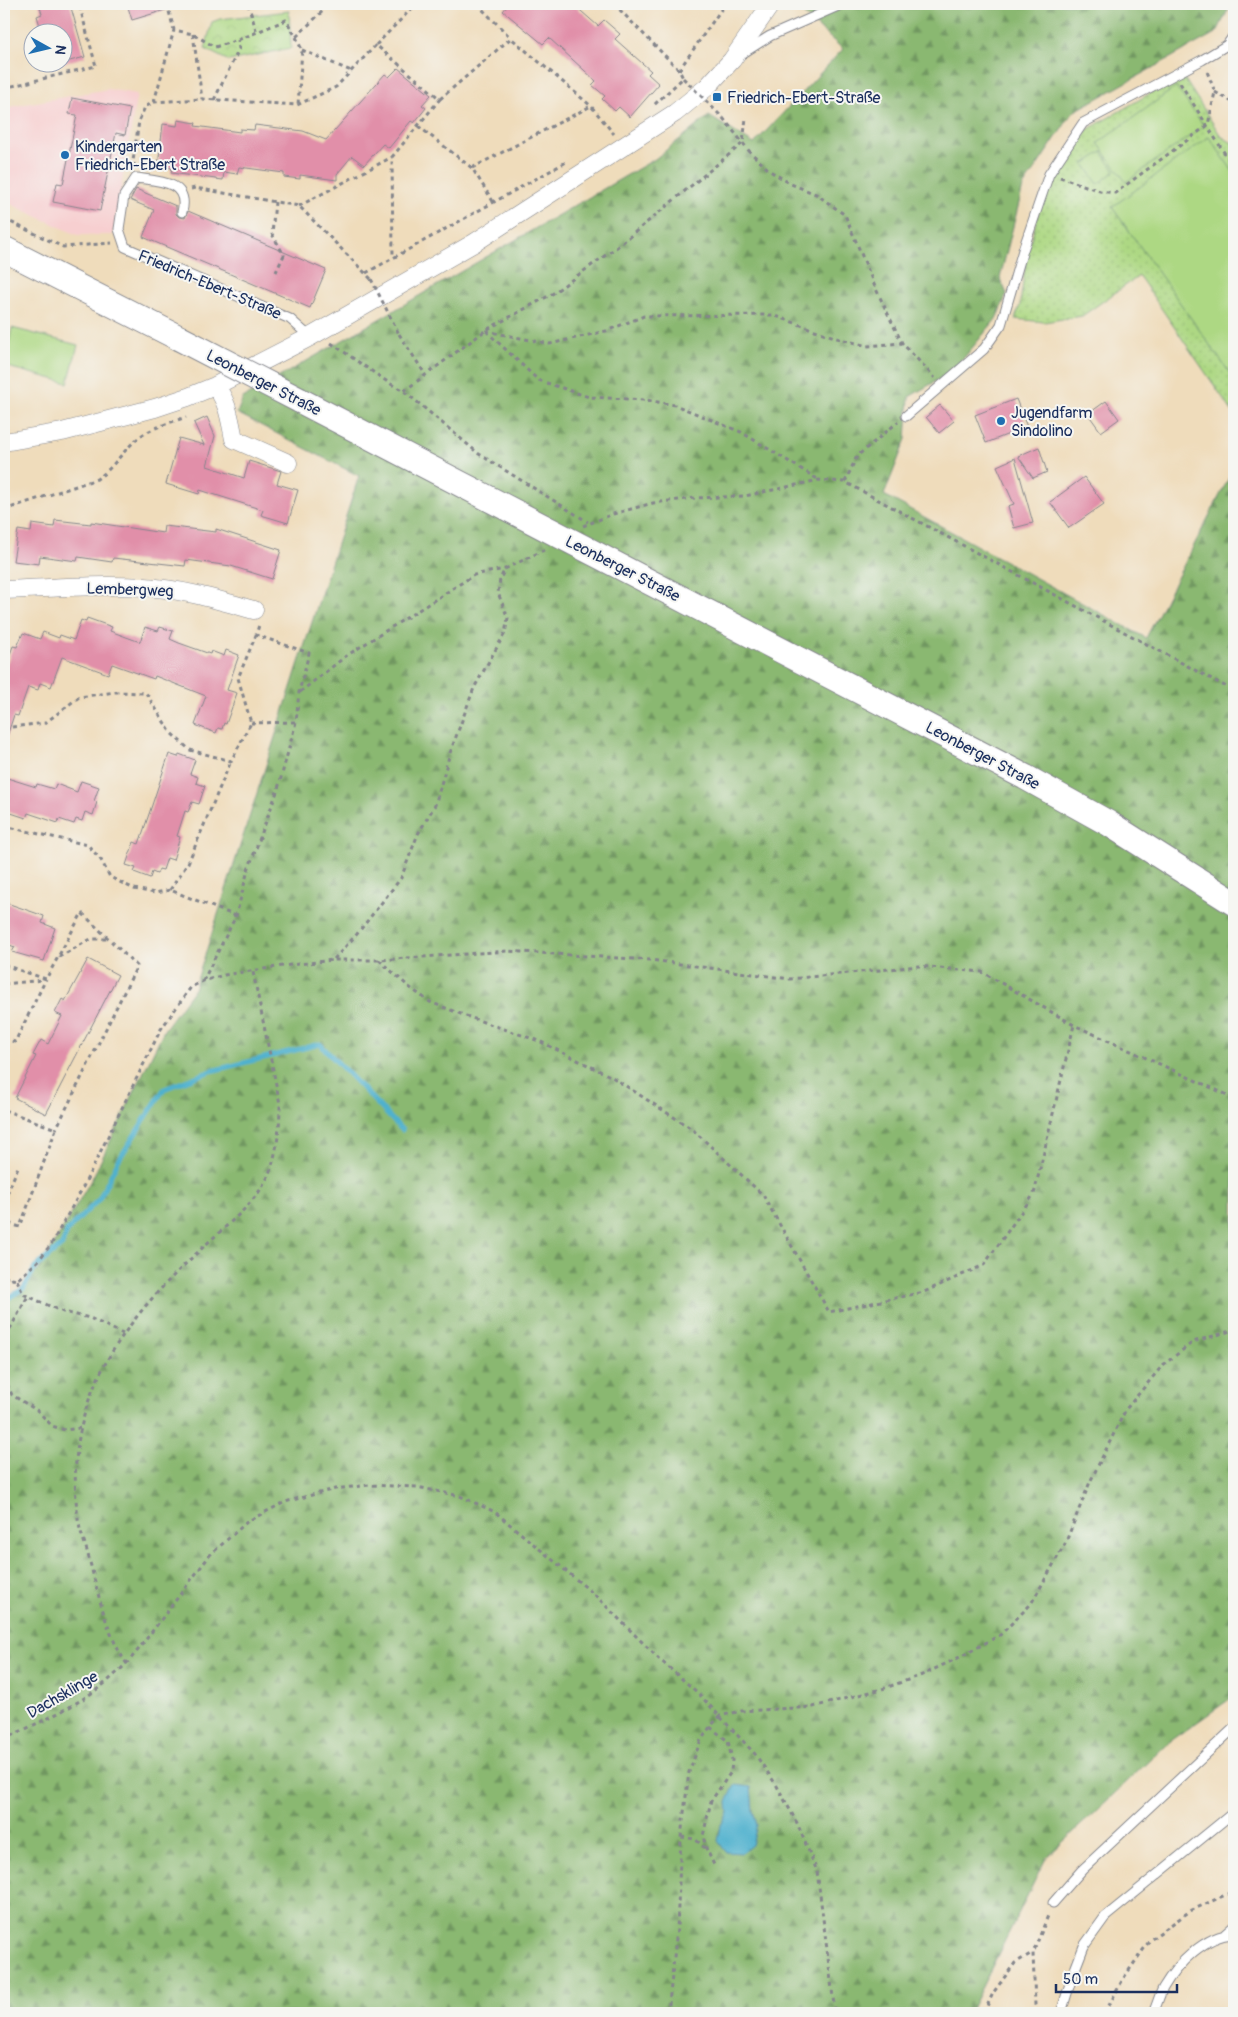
<svg xmlns="http://www.w3.org/2000/svg" width="1238" height="2017" font-family="Pangolin,sans-serif">
  <style>
    .built { fill: #f7cfd0 }
    .grass { fill: url(#grass-dots); stroke: #648470 }
    .forest { fill: url(#forest-firs); stroke: #527468; fill-rule: evenodd }
    .park { fill: url(#park-crowns); stroke: #648470 }
    .pitch { fill: #add883; stroke: #648470 }
    .water { fill: #50b1ce; stroke: #367096 }
    .lines { fill: none; stroke-linecap: round; stroke-linejoin: round }
    .stream { stroke: #50b1ce; stroke-width: 5 }
    .building { fill: #e18fa9 }
    .lane-casing { stroke: #85868c; stroke-width: 11 }
    .street-casing { stroke: #85868c; stroke-width: 19 }
    .secondary-casing { stroke: #85868c; stroke-width: 27 }
    .path { stroke: #85868c; stroke-width: 3; stroke-dasharray: 4 4; stroke-linecap: butt }
    .lane { stroke: #fff; stroke-width: 9 }
    .street { stroke: #fff; stroke-width: 18 }
    .secondary { stroke: #fff; stroke-width: 25 }
    .secondary-bridge-casing { stroke: #85868c; stroke-width: 27; stroke-linecap: butt }
    .path-bridge { stroke: #85868c; stroke-width: 3; stroke-dasharray: 4 4; stroke-linecap: butt }
    .secondary-bridge { stroke: #fff; stroke-width: 25 }
    .poi-dot { fill: #1f6fb2; stroke: #f6f6f2; stroke-width: 2 }
    .labels { text-anchor: middle; stroke-width: 4; stroke-linejoin: round; paint-order: stroke }
    .poi-label { font-size: 16px; fill: #1b2f5e; stroke: #f6f6f2; text-anchor: start }
    .street-label { font-size: 16px; fill: #1b2f5e; stroke: #f6f6f2 }
  </style>
  <defs>
    <pattern id="grass-dots" width="8" height="8" patternUnits="userSpaceOnUse" patternTransform="scale(1.25)"><rect width="8" height="8" fill="#add883"/><path d="M2 2h.1M6 6h.1" fill="none" stroke="#94ba74" stroke-width="1.8" stroke-linecap="round"/></pattern>
    <pattern id="forest-firs" width="22" height="20" patternUnits="userSpaceOnUse" patternTransform="scale(1.25)"><rect width="22" height="20" fill="#8ab871"/><path d="M5 1l3.5 6h-7zM16 11l3.5 6h-7z" fill="#709660"/></pattern>
    <pattern id="park-crowns" width="20" height="18" patternUnits="userSpaceOnUse" patternTransform="scale(1.25)"><rect width="20" height="18" fill="#add883"/><path d="M2 6a3 3 0 1 1 6 0M12 15a3 3 0 1 1 6 0" fill="none" stroke="#94ba74"/></pattern>
  </defs>
  <rect width="100%" height="100%" fill="#f6f6f2"/>
  <filter id="ink" filterUnits="userSpaceOnUse"><feTurbulence type="fractalNoise" baseFrequency=".02" numOctaves="2"/><feDisplacementMap in="SourceGraphic" scale="10" xChannelSelector="R" yChannelSelector="G"/><feConvolveMatrix kernelMatrix="1 2 1 2 8 2 1 2 1" color-interpolation-filters="sRGB"/></filter>
  <filter id="wash" filterUnits="userSpaceOnUse"><feTurbulence type="fractalNoise" baseFrequency=".0096" numOctaves="4" result="noise"/><feDisplacementMap in="SourceGraphic" scale="20" xChannelSelector="R" yChannelSelector="G"/><feGaussianBlur stdDeviation="1.12" result="paint"/><feColorMatrix in="noise" values="0 0 0 0 0 0 0 0 0 0 0 0 0 0 0 0 0 1.4 0 .05"/><feComposite in="paint" operator="in"/></filter>
  <g filter="url(#wash)">
    <rect width="100%" height="100%" fill="#efdcbb"/>
    <!-- built -->
    <path class="built" d="M108 89 137 94 113 235H77L4 201V108Z"/>
    <!-- grass -->
    <path class="grass" d="M1182 75 1221 136 1234 144V414L1139 276 1082 316 1044 322 1015 319 1020 305 1027 253 1045 191 1087 130Z"/>
    <!-- forest -->
    <path class="forest" d="M794 4H1231L1217 32 1073 112 1023 187 1000 278 1007 294 996 319 953 371 909 397 906 439 884 495 1146 638 1234 468V1696L1168 1743 1046 1858 969 2013H4V1305L40 1268 94 1175 164 1030 194 989 359 476 237 413 243 398 655 159 709 116 754 144 843 49 793 5ZM751 1788 753 1811 757 1825H721L728 1813Z"/>
    <!-- park -->
    <path class="park" d="M289 11 291 48 229 61 205 49 212 22 220 19Z"/>
    <!-- pitch -->
    <path class="pitch" d="M1176 87 1204 126 1126 182 1098 143Z
      M1209 137 1234 173V379L1112 207Z
      M1102 152 1115 171 1098 184 1084 164Z
      M12 328 78 345 68 383 4 366Z"/>
    <!-- water -->
    <path class="water" d="M735 1785 751 1787 753 1811 757 1825 752 1845 742 1853 726 1852 718 1841 721 1825 728 1813 727 1802Z"/>
    <g class="lines">
      <!-- stream -->
      <path class="stream" d="M4 1301 24 1288 35 1268 62 1245 67 1231 99 1199 118 1161 164 1089 211 1071 320 1044 402 1130"/>
    </g>
    <g id="blocks">
      <!-- building -->
      <path class="building" d="M39 4H70L85 57 62 63V32H42L37 16 42 14Z
        M127 4H175V7L132 20Z
        M509 4H573L598 26 604 20 620 34 615 39 651 71 648 74 659 84 630 117 619 107 615 111 602 99 605 96 592 85 596 81 549 38 543 44 503 11Z
        M398 68 431 95 422 105 426 108 414 123 411 121 389 148 383 144 364 165 352 156 337 174V180L300 175V179L284 177V173L239 167 237 174 224 172 223 180 171 173 172 168 158 166 163 124 177 126 178 120 196 123 195 126 240 132V129L254 130 255 125 303 131 326 140 385 74 389 77Z
        M72 98 130 109 125 135 116 133 100 211 53 202 57 183 63 184 77 115 69 114Z
        M136 189 176 206V214L179 217 185 218 188 211 326 270 310 308 143 237 154 210 130 200Z
        M1016 399 1027 427 986 443 975 415Z
        M1106 401 1119 419 1101 432 1088 414Z
        M940 405 954 421 939 433 926 417Z
        M207 417 215 436 207 466 244 478 249 461 281 471 277 484 298 490 288 523 261 515 263 510 200 490 199 494 166 484 179 438 204 445 194 423Z
        M1039 447 1047 472 1033 478 1018 456Z
        M1015 458 1033 523 1014 528 1008 506 1014 504 997 466Z
        M1084 477 1104 504 1069 528 1050 502Z
        M55 520 91 524V522L163 533 164 526 216 532V529L281 550 272 579 231 566 186 560 185 566 113 558 112 562 78 557 77 561 40 556 39 564 13 561 18 530 31 532 32 524 54 527Z
        M87 618 112 627 110 631 140 642 145 627 158 631 160 627 173 631 170 639 179 643 210 654 211 651 224 656 226 650 239 655 227 690 237 693 226 724 224 723 222 729 218 728 216 733 195 725 206 696 155 676 154 679 112 664 108 674 62 657 51 687 40 683 38 690 28 687 18 716 14 715 6 739 4 738V671L13 646 17 647 23 633 40 639 43 632 59 638 60 635 74 640 81 620 86 622Z
        M169 754 178 757 179 754 195 760 190 774 198 777 196 783 205 786 199 804 192 802 188 812 185 811 177 836 180 837 173 860 167 858 163 870 159 869 157 874 152 872 150 878 134 872 136 868 126 865 134 842 139 844Z
        M4 777 36 787 37 784 54 789 56 784 77 792 81 781 99 787 94 801 97 802 93 815 85 812 82 821 76 819 74 824 59 819 58 823 28 813 26 818 8 812 9 808 4 806Z
        M4 902 44 916 42 923 55 928 44 961 12 952 15 947 4 943Z
        M88 959 118 975 46 1114 15 1098 36 1056 33 1055 41 1040 48 1044 62 1016 55 1013 62 999 65 1001Z"/>
    </g>
  </g>
  <g filter="url(#ink)">
    <use href="#blocks" fill-opacity="0" stroke="#85868c" stroke-width="1"/>
    <g class="lines">
      <!-- lane casing -->
      <g class="lane-casing">
        <path id="lane" d="M743 53 770 36 843 4
          M182 212C190 181 158 181 136 178L124 196 119 229 125 247 290 319 310 337
          M906 416 984 349 1001 325 1023 250 1049 174 1083 123 1202 60 1227 45 1234 35
          M1053 1903 1082 1870 1234 1728
          M1225 1934 1234 1926
          M1061 2013 1072 1977 1084 1946 1105 1917 1234 1812
          M1153 2013C1157 2005 1159 1996 1163 1988 1177 1964 1205 1935 1234 1934"/>
      </g>
      <!-- street casing -->
      <g class="street-casing">
        <path id="street" d="M215 386C228 401 230 420 234 439L288 463
          M4 442 62 432 155 408 188 397 215 386 310 337 474 243 675 113 707 87 732 60 771 4
          M4 590C51 588 98 584 145 587 182 589 218 600 254 610"/>
      </g>
      <!-- secondary casing -->
      <g class="secondary-casing">
        <path id="secondary" d="M4 249 179 338
          M299 400 1025 777 1108 823 1234 903"/>
      </g>
      <!-- path -->
      <path class="path" d="M167 4 174 30 193 34 215 47 238 40 286 20 296 37 330 4
        M248 4 257 33
        M477 4 511 38
        M614 4 679 70 683 78 654 105
        M193 34 202 99
        M296 37 302 50 298 105
        M376 45 416 4
        M302 50 351 71
        M4 54 7 87
        M679 70 725 4
        M1180 83 1234 168
        M4 88 96 66 79 4
        M1215 92 1234 103
        M440 99 511 38 591 106 614 134
        M214 100 239 49 238 40
        M154 102 174 30
        M723 118 750 152 770 171 791 184 816 194 845 215 875 287 902 343 935 378
        M418 126 472 168 494 203
        M135 167 133 161 139 121 145 107 154 102 202 99 297 105 336 87 376 45 440 99 392 157 393 257
        M472 168 591 106
        M1060 177 1100 191 1115 193 1208 125 1215 92 1206 69
        M191 189 195 188 299 206 371 279
        M275 202 272 234 284 255 276 272
        M299 206 392 157
        M4 219 63 247 112 243
        M366 273 568 161
        M486 331 550 344 606 331 644 316 773 315 837 338 867 346 902 343
        M486 331 538 380 589 397 646 400 675 405 741 432 819 480
        M399 334 425 374
        M331 343 389 383 404 391 479 454 588 522
        M404 391 486 330 552 294 617 247 743 143 746 118
        M845 482 857 456 898 422
        M4 510 97 479C113 468 122 452 136 440 149 428 170 423 186 417
        M583 526 613 514 653 503 695 498 745 496 819 480 845 482 1234 691
        M300 692 346 656 474 575 505 569
        M251 723 296 722
        M4 728 45 723 79 697 115 692 146 693 171 733 190 750 231 761 251 723 238 678 256 635
        M4 826 88 845 101 860 110 877 134 889 155 893 170 890 236 916
        M170 890 188 863 231 761
        M59 957 91 939H108
        M334 959 357 934 401 878 418 834 435 805 450 753 474 688 505 633 508 618 498 593 500 579 505 569 544 550
        M379 960 409 987 430 1002 466 1016 539 1041 612 1077 692 1129 763 1195 829 1312 924 1292 984 1265 1034 1194 1074 1025
        M4 965 46 979 82 913 137 966 56 1129
        M203 981 236 916 248 870 278 789 296 722 299 692 309 653 256 635 259 625
        M4 984 43 980
        M4 1039 15 1042 46 979
        M4 1110 56 1129 20 1227 4 1222
        M4 1201 18 1167
        M4 1277 12 1279
        M17 1280 23 1294 63 1312 90 1318 123 1334
        M4 1283 12 1279 17 1280 38 1261 52 1243 81 1191 161 1029 191 987 203 981 224 975 283 966 333 960H379L508 951 651 960 790 979 919 966 982 972 1074 1025 1234 1098
        M4 1335 11 1327 28 1296
        M4 1377 12 1395 38 1411 52 1426 65 1430 80 1428
        M127 1664C105 1633 97 1587 87 1551 84 1540 79 1529 78 1518 62 1404 118 1326 198 1252 220 1230 257 1204 269 1174 277 1153 280 1127 280 1104L253 972
        M710 1727 728 1741 732 1760 731 1772 711 1801 703 1836 706 1848 714 1865
        M4 1739C57 1714 100 1697 138 1650L210 1555 248 1521 285 1502 335 1489 369 1485 417 1487 460 1496 495 1512 595 1595 659 1659 697 1692 755 1754 777 1786 797 1823 817 1871 835 2013
        M681 1837 695 1839 705 1848
        M668 2013 677 1929 681 1837 689 1772 700 1742 710 1727 720 1716 741 1711 813 1707 882 1689 922 1675 960 1657 1000 1635 1031 1604 1065 1544 1090 1482 1126 1409 1163 1365 1193 1342 1234 1330
        M984 2013 993 1993 1015 1963 1032 1953
        M1038 2013 1035 2005 1033 1953 1049 1913
        M1105 2013 1123 1979 1150 1940 1190 1911 1234 1891"/>
      <!-- lane -->
      <use href="#lane" class="lane"/>
      <!-- street -->
      <use href="#street" class="street"/>
      <!-- secondary -->
      <use href="#secondary" class="secondary"/>
      <!-- secondary-bridge casing -->
      <g class="secondary-bridge-casing">
        <path id="secondary-bridge" d="M179 338 299 400"/>
      </g>
      <!-- path-bridge -->
      <path class="path-bridge" d="M683 78 723 118
        M371 279 399 334"/>
      <!-- secondary-bridge -->
      <use href="#secondary-bridge" class="secondary-bridge"/>
    </g>
  </g>
  <!-- markers -->
  <g class="poi-dot">
    <rect x="712" y="92" width="10" height="10" rx="2.5"/>
    <circle cx="65" cy="155" r="5"/>
    <circle cx="1001" cy="421" r="5"/>
  </g>
  <g class="labels">
    <!-- poi labels -->
    <g class="poi-label">
      <text x="727" y="103">Friedrich-Ebert-Straße</text>
      <text x="75" y="152">Kindergarten<tspan x="75" dy="18">Friedrich-Ebert Straße</tspan></text>
      <text x="1011" y="418">Jugendfarm<tspan x="1011" dy="18">Sindolino</tspan></text>
    </g>
    <!-- street labels -->
    <g class="street-label">
      <text transform="translate(210 284) rotate(23)" y="6">Friedrich-Ebert-Straße</text>
      <text transform="translate(264 382) rotate(27)" y="6">Leonberger Straße</text>
      <text transform="translate(623 568) rotate(27)" y="6">Leonberger Straße</text>
      <text transform="translate(130 589) rotate(2)" y="6">Lembergweg</text>
      <text transform="translate(983 755) rotate(28)" y="6">Leonberger Straße</text>
      <text transform="translate(62 1694) rotate(-30)" y="6">Dachsklinge</text>
    </g>
  </g>
  <!-- margin -->
  <rect width="1238" height="2017" fill="none" stroke="#f6f6f2" stroke-width="20"/>
  <!-- north arrow -->
  <g transform="translate(48 48) rotate(98)"><circle r="24" fill="#f6f6f2" stroke="#9ea6b7"/>
  <path d="M0-4L9 19L0 12L-9 19Z" fill="#1f6fb2"/>
  <text y="-8" font-size="14" font-weight="bold" text-anchor="middle" fill="#1b2f5e">N</text>
  </g>
  <!-- scale -->
  <path d="M1056 1984v8h121v-8" fill="none" stroke="#1b2f5e" stroke-width="2.5"/>
  <text x="1063" y="1984" font-size="15" fill="#1b2f5e" stroke="#f6f6f2" stroke-width="4" paint-order="stroke">50 m</text>
</svg>
